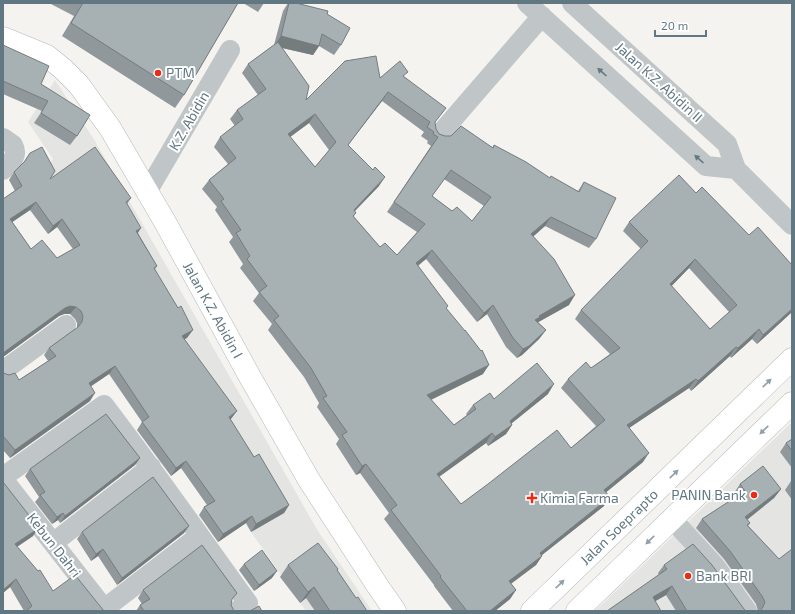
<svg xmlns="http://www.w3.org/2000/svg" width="795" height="614" font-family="'Exo 2',sans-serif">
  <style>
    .built { fill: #e4e5e3 }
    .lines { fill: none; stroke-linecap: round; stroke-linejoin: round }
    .secondary-casing { stroke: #b2b9bc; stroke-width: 23 }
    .street { stroke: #c0c5c7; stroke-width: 20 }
    .secondary { stroke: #fff; stroke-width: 22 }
    .wall { fill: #90989b; fill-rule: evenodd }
    .shaded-wall { fill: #757c7e }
    .building { fill: #a7b1b4; stroke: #757c7e; fill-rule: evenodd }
    .oneway { fill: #617882 }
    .oneway2 { fill: #90a0a8 }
    .poi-dot { fill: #ea2b18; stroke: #fff; stroke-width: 1.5 }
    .labels { text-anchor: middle; stroke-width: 4; stroke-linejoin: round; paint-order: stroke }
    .poi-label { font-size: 14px; fill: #617882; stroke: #fff; text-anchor: start }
    .street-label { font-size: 14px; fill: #617882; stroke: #fff }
  </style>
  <rect width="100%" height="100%" fill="#f4f3ef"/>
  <!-- built -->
  <path class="built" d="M55 80 95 141 318 531 372 611H306L219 486 42 174 53 159 28 122Z
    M792 422V611H595Z"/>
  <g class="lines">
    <!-- secondary casing -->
    <g class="secondary-casing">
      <path id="secondary" d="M3 38 47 56 63 69 79 85 110 128 165 222 250 377 309 480 377 585 395 611
        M532 611 792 359
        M577 611 792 403"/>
    </g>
    <!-- street -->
    <path class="street" d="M527 3 706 166 736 169 792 225
      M572 3 727 144 736 169
      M440 134 542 16
      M3 138 13 145C19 156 11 162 3 170
      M147 192 230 50
      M3 371 66 325
      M3 477 104 405C154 470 200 537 248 603L237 611
      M3 479 106 611
      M672 519 715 566 747 611
      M53 543 151 467
      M104 609 199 536"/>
    <!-- secondary -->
    <use href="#secondary" class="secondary"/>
  </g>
  <!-- wall -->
  <path class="wall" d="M49 3H238L184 95 175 108 62 36 74 16Z
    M243 3H264L258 12Z
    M288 3H296L327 14 341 45 334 55 319 46 313 55 282 48 306 100 380 78 405 77 435 123 436 129 439 134 445 136 493 147 494 145 549 178 578 191 584 182 596 239 589 248 545 226 533 236 569 305 538 322 546 330 539 339 522 355 517 358 506 347 487 314 477 322 426 259 418 266 446 309 483 374 431 400 454 425 467 415 466 414 473 405 494 399 548 394 511 424 512 425 506 434 488 446 486 443 439 477 461 504 571 448 596 426 561 388 568 379 591 368 610 354 575 319 581 310 641 249 623 231 629 222 696 193 749 235 792 265V312L757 344 752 339 731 358 730 356 691 391 689 388 629 428 643 462 606 492 604 506 542 555V556L536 565 511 584 516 590 510 599 495 611H453L434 586V585L384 519 389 513 360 473 356 475 336 444 339 439 317 407 319 403 304 377 268 330 272 324 253 301 259 293 240 268 243 264 229 242 233 237 215 210 217 207 202 189 209 180 228 164 214 147 220 137 235 126 230 119 237 110 258 95 242 73 248 64 274 45 283 11ZM382 101 424 132 421 136 428 141 427 143 431 146 387 212 417 232 397 255 380 247 354 217 355 211 379 186 348 145ZM309 123 329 150 315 167 290 137ZM444 179 484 206 472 221 452 211 432 196ZM689 268 729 312 710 329 671 286Z
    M3 45 41 84 77 136 70 145 34 123 42 111 3 94Z
    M30 153 50 179 131 198 127 204 138 233 157 266 155 269 187 338 184 339 231 419 230 420 254 457 289 505 284 513 251 532 246 523 218 542 199 515 204 507 207 505 181 468 171 476 137 430 142 422 109 374 91 386 90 401 10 458 3 450V373L19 380 48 361 44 355 49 348 77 328V323L75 319 70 314H64L59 316 3 357V199L15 191 9 180 14 172 23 163ZM30 210 48 234 57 227 73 249 57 258 31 249 12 222Z
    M792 439V468L780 452 786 443Z
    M140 458 135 465 60 523 58 520 52 524 35 502 39 497 25 476 30 469Z
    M791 481H792V500L785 490Z
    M3 482 33 536 17 547 53 591 104 611H24L10 587 3 593Z
    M740 484 781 489 774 498 747 520 750 523 748 526 779 559 792 611H758L756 604 724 559 696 528 702 519 737 497 734 493Z
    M82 532 184 533 117 585 98 556 91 561 77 539Z
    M244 564 272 578 254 591 239 570Z
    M288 565 337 570 356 598 367 611H315L306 598 300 603 280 577Z
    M664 565 744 609 746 611H676L666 595 655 601 607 611 659 575 658 573Z
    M143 590 231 601V605L234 611H136L140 605 142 604 138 598Z"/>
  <!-- shaded-wall -->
  <path class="shaded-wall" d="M281 36 319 46 313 55 274 46Z
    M388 92 382 101 341 154 348 145Z
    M315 114 309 123 282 143 288 134Z
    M385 177 379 186 347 219 354 210Z
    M36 202 30 210 5 227 10 219Z
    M551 217 545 226 525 244 531 234Z
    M62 219 57 227 48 234 53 226Z
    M141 228 136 236V231Z
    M432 250 426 259 409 272 416 263Z
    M695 259 689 268 664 294 670 284Z
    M575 295 569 305 535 324V320L539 316Z
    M493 305 487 314 477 322 484 313Z
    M70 306 76 307 70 314H64L59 316 3 357V353L65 308Z
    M792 309V312L757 344 763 335Z
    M759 329 752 339 731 358 738 348Z
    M193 330 187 338 176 343 182 336Z
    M546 330 539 339 522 355 517 358 523 349Z
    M736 347 730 356 691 391 698 381Z
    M489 365 483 374 420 405 427 395Z
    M115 366 109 374 84 391 89 383Z
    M696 379 689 388 620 434 627 425Z
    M554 384 548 394 503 430 510 421Z
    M95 393 90 401 10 458 15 450Z
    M237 411 231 419 223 425 229 417Z
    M512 425 506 434 488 446 495 437Z
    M492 433 486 443 430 483 437 474Z
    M649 453 643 462 598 499 604 490Z
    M140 458 135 465 60 523 65 516Z
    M186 461 181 468 171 476 176 468Z
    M366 464 360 473 356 475 362 466Z
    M781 489 774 498 739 526 745 517Z
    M610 497 604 506 533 562 540 553Z
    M289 505 284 513 251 532 256 524Z
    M63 513 58 520 52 524 57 517Z
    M252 516 246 523 218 542 223 534Z
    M189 526 184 533 117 585 122 578Z
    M39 528 33 536 9 552 15 544Z
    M103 549 98 556 91 561 96 554Z
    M542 556 536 565 502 590 509 581Z
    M277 571 272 578 254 591 259 585Z
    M16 579 10 587 3 593V590Z
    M672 586 666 595 647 606 653 597Z
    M314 587 306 598 300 603 308 592Z
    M516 590 510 599 495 611H490Z"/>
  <!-- building -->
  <path class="building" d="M83 3H238L184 95 71 23Z
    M289 3H296L328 11 327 14 350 28 341 45 322 34 319 46 281 36Z
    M278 42 309 86 306 100 345 61 376 56 380 78 400 61 408 72 403 76 446 108 435 122 436 129 439 134 445 136H451L461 126 493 148 494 145 526 162 550 178 551 176 579 192 584 182 616 198 596 239 551 217 531 234 554 259 575 295 539 316 540 317 535 320 546 330 529 346 523 349 513 338 493 305 484 313 432 250 416 263 448 306 446 308 465 331V330L481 351 482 350 489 365 427 395 454 425 476 409 473 405 490 393 494 399 537 363 554 384 510 421 512 425 495 437 492 433 437 474 461 504 488 484 557 430 571 448 605 420 568 379 586 362 591 368 620 348 581 310 648 241 629 222 679 175 696 193 702 187 749 235 758 227 792 265V309L763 335 759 329 738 348 736 347 698 381 696 379 627 425 649 453 604 490 610 497 540 553 542 556 509 581 516 590 490 611H467L440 577 441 576 391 510 397 505 366 464 362 466 342 435 347 432 323 398 327 396 311 368 274 320 279 316 259 292 267 286 247 259 250 256 236 233 241 230 221 201 224 199 209 180 236 158 220 137 243 119 237 110 266 89 248 64ZM388 92 430 122 427 127 434 132 433 134 438 137 394 202 425 224 397 255 385 243 380 247 353 216 356 213 354 210 385 177 375 167 373 170 348 145ZM315 114 336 142 315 167 288 134ZM451 170 491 197 472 221 457 207 452 211 432 196ZM695 259 737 305 710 329 670 284Z
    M3 45 49 66 41 84 90 115 77 136 41 113 48 101 3 81Z
    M42 147 55 171 50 179 95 147 131 198 126 202 141 228 136 231 157 266 154 268 178 308 181 306 193 330 182 336 237 411 229 417 254 457 259 454 289 505 256 524 252 516 223 534 204 507 215 501 186 461 176 468 142 422 149 417 115 366 89 383 95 393 15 450 3 436V373L9 375 15 373 19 380 56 356 49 348 78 327 82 322 83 316 81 311 76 307 70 306 65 308 3 353V199L22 186 14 172 25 161 30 153ZM36 202 53 226 62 219 80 245 57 258 42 240 31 249 10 219Z
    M106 414 140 458 65 516 63 513 57 517 40 495 45 492 30 469Z
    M792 439V451L786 443Z
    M763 466 781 489 745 517 750 523 747 525 779 559 792 549V611H760L763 607 765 602 762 596 730 551 702 519 745 491 740 484Z
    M153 477 189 526 122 578 103 549 96 554 82 532Z
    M3 482 39 528 15 544 38 571 40 570 53 591 75 575 104 611H26L32 606 16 579 3 590Z
    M318 543 338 569 337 570 356 598 358 597 367 611H330L314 587 308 592 288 565Z
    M693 544 712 565 744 609 746 611H687L672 586 653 597 661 611H607L667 569 664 565Z
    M202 545 237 593 232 599 231 605 234 611H144L140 605 150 599 143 590Z
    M262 550 277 571 259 585 244 564Z
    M259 606 262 611H250Z"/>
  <!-- one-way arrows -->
  <defs><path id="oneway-solid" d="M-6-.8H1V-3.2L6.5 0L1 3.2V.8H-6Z"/></defs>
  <g class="oneway">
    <use href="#oneway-solid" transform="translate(602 72) rotate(-138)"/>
    <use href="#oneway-solid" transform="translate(699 159) rotate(-138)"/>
  </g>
  <g class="oneway2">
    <use href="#oneway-solid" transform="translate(767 383) rotate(-44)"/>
    <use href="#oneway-solid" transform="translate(764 430) rotate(136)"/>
    <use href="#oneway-solid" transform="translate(674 474) rotate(-44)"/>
    <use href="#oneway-solid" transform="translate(650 540) rotate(136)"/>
    <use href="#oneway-solid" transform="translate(560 584) rotate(-44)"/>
  </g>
  <!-- markers -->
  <g class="poi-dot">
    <circle cx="158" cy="73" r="4"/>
    <circle cx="754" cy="495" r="4"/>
    <path d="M530 492h4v4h4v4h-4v4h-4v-4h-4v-4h4z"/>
    <circle cx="688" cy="576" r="4"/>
  </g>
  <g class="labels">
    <!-- poi labels -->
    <g class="poi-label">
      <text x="166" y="78">PTM</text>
      <text x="746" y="500" text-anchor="end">PANIN Bank</text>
      <text x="540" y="503">Kimia Farma</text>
      <text x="696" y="581">Bank BRI</text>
    </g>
    <!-- street labels -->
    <g class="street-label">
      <text transform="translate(659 82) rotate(42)" y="5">Jalan K.Z. Abidin II</text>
      <text transform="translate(189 121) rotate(-60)" y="5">K.Z. Abidin</text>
      <text transform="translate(213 310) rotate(61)" y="5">Jalan K.Z. Abidin I</text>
      <text transform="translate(619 527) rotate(-44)" y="5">Jalan Soeprapto</text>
      <text transform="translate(54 545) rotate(52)" y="5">Kebun Dahri</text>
    </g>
  </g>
  <!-- border -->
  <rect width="795" height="614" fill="none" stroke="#617882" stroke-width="8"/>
  <!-- scale -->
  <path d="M655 30v6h51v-6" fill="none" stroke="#617882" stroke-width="2"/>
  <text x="661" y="30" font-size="12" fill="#617882" stroke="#ffffff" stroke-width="3" paint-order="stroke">20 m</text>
</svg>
